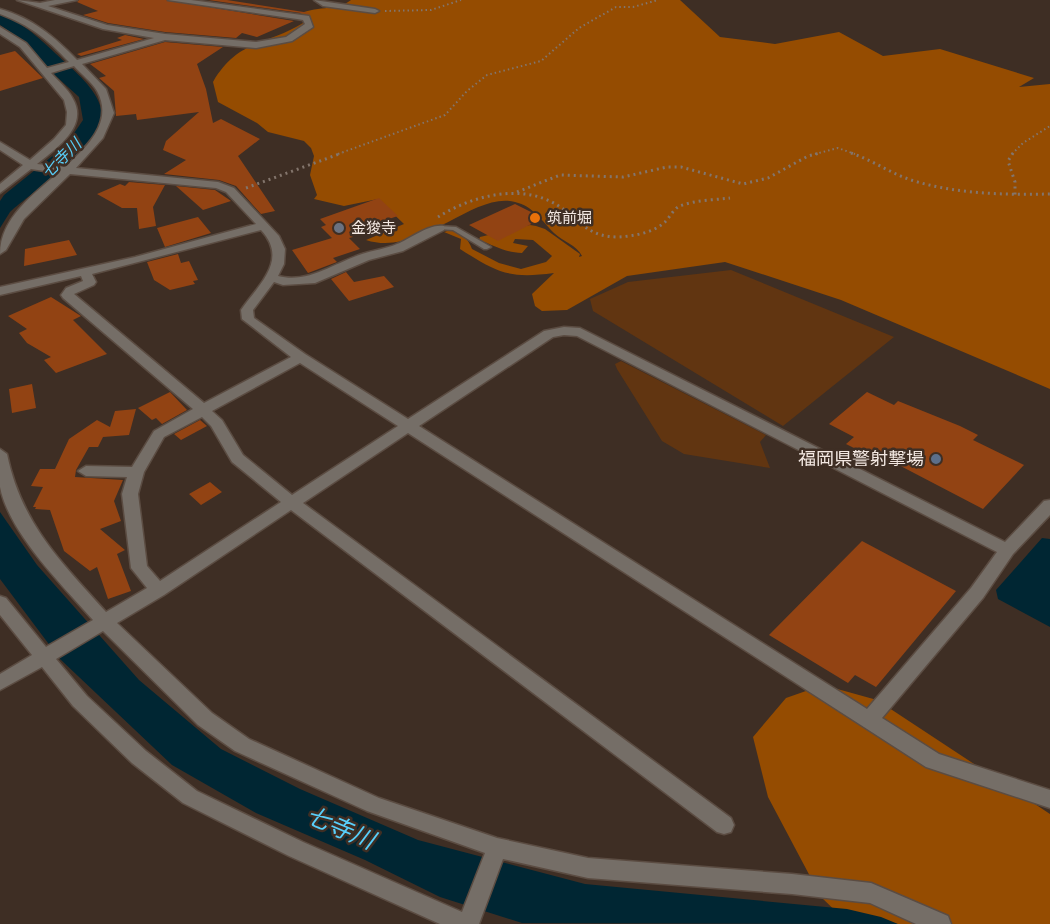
<svg xmlns="http://www.w3.org/2000/svg" width="1050" height="924" font-family="Arial,'Noto Sans JP',sans-serif">
  <style>
    .green { fill: #613511 }
    .forest { fill: #954c01 }
    .water { fill: #002633 }
    .building { fill: #924313 }
    .lines { fill: none; stroke-linecap: round; stroke-linejoin: round }
    .service-casing { stroke: #5b4c42; stroke-width: 3 }
    .minor-casing { stroke: #5b4c42; stroke-width: 3 }
    .path-far1 { stroke: #83756c; stroke-width: 2; stroke-dasharray: 1.5 3; stroke-linecap: butt }
    .path { stroke: #83756c; stroke-width: 3; stroke-dasharray: 2 4; stroke-linecap: butt }
    .service { fill: #756e67; fill-rule: evenodd }
    .minor { fill: #756e67; fill-rule: evenodd }
    .food-dot { fill: #e8710a; stroke: #3e2e24; stroke-width: 2 }
    .worship-dot { fill: #6b7280; stroke: #3e2e24; stroke-width: 2 }
    .service-dot { fill: #5c6f8a; stroke: #3e2e24; stroke-width: 2 }
    .labels { text-anchor: middle; stroke-width: 5; stroke-linejoin: round; paint-order: stroke }
    .far-poi-label { font-size: 15px; fill: #f3e8e2; stroke: #3e2e24; text-anchor: start }
    .far-water-label { font-size: 16px; font-style: italic; fill: #58cef9; stroke: #3e2e24 }
    .poi-label { font-size: 18px; fill: #f3e8e2; stroke: #3e2e24; text-anchor: end }
    .near-water-label { font-size: 24px; font-style: italic; fill: #58cef9; stroke: #3e2e24 }
  </style>
  <rect width="100%" height="100%" fill="#3e2e24"/>
  <!-- green -->
  <path class="green" d="M731 270 894 337 783 426 593 311 590 299 628 282Z
    M621 361 766 435 760 442 770 468 684 454 662 441 617 369 615 364Z"/>
  <!-- forest -->
  <path class="forest" d="M351 0H680L720 37 775 44 839 32 883 56 940 49 1034 78 1019 87 1050 84V389L841 300 725 262 627 276 567 310 542 311 535 306 532 294 554 273C509 279 498 273 460 249L461 239 444 232C456 227 468 237 472 249L499 263 521 269 546 262 552 256 533 240 515 239 513 243 528 246 522 253C505 253 494 245 479 240L480 237 530 225 536 226 545 229 580 254 579 257 582 256C577 245 562 241 554 233 542 221 533 206 515 202 473 191 420 258 366 240L404 224 378 199 344 206 314 199 317 195 310 175 314 156 311 148 304 141 268 132 257 123 218 102 213 82C238 39 268 45 303 23V19L298 15C314 5 336 12 351 0Z
    M823 685 877 700 1050 814V924H849L821 897 768 797 753 737 786 698Z"/>
  <!-- water -->
  <path class="water" d="M0 14C27 24 46 45 67 64 81 77 102 95 102 117 101 145 31 193 10 212L0 228V201L4 195 66 145 83 120 79 97 47 68 19 38 0 25Z
    M0 512 37 565 139 680 221 749 300 789 418 840 585 884 847 909 881 917 898 924 522 923 440 897 365 860 256 813 172 765 60 659 0 579Z
    M1042 538 1050 539V627L998 599 996 590Z"/>
  <!-- building -->
  <path class="building" d="M79 0H166L294 21 257 37 242 33 236 38 165 32 108 23 83 15 98 11 77 2Z
    M208 0H227L310 13 308 14Z
    M125 35 144 39 81 56 77 54 122 40 117 38Z
    M165 42 223 47 197 64 206 89 213 123 221 119 260 139 238 156 275 211 261 214 236 186 219 180 164 174 186 160 163 150 166 141 199 112 137 120 136 114 116 116 114 91 99 78 106 76 90 64Z
    M15 51 43 78 0 91V55Z
    M129 182 165 185 153 207 156 226 139 229 137 208H122L97 194 120 184 125 186Z
    M176 186 215 190 231 201 203 210Z
    M379 198 398 216 349 232 353 237 349 238 360 249 333 258 337 262 308 273 292 250 332 238 321 227 326 225 320 219Z
    M515 204 543 218 498 241 469 225Z
    M198 217 211 233 165 247 157 228Z
    M69 240 77 255 24 266 25 249Z
    M178 254 181 263 189 261 198 280 193 281 195 284 170 290 154 280 147 262Z
    M346 272 354 282 384 276 394 287 349 301 331 279Z
    M51 297 81 316 73 320 107 354 56 373 44 360 51 357 27 343 19 333 27 329 8 316Z
    M32 384 36 408 12 413 9 389Z
    M170 392 187 410 162 424 156 418 152 420 138 408Z
    M867 392 894 405 898 401 960 426 978 435 973 440 1024 465 983 509 891 461 888 465 846 444 854 437 829 424Z
    M136 409 129 435 103 437 98 447H89L76 470 75 477 123 480 114 501 121 521 100 529 125 550 117 554 131 591 108 599 97 567 90 571 64 551 50 510 35 509 36 507H33L43 487 31 486 40 469H55L69 439 97 420 110 427 115 411Z
    M200 420 207 426 181 440 174 434Z
    M210 482 222 492 201 505 189 494Z
    M862 541 956 591 876 687 855 675 848 683 769 635Z"/>
  <g class="lines">
    <!-- service casing -->
    <g class="service-casing">
      <path id="service" d="M440 226 456 227 491 247 487 249H484L453 230 438 229V227Z"/>
    </g>
    <!-- minor casing -->
    <g class="minor-casing">
      <path id="minor" d="M17 0 40 3 55 0H77L48 6 107 25 165 34 256 42 286 37 305 24 303 20 297 19 168 0H191L309 16 313 27 292 41 256 48 165 40 82 64 106 89 114 113 103 138 76 168 218 182 234 188 279 236 285 249 284 264 278 276C308 284 334 263 362 254 373 250 386 249 397 244 410 239 430 223 444 226V230L403 251 369 260 315 283 283 285 274 282 253 310 254 318 305 354 408 419 544 331 564 327 580 328 1005 542 1044 501 1050 500V515L1013 554 983 598 882 718 939 754 1050 790V808L926 767 408 433 303 503 731 818 734 825 731 832 724 834 717 832 291 510 164 595 117 623 212 713 249 739 379 798 497 838 588 858 792 874 871 883 948 916 951 924H916L870 903 792 894 588 878 503 859 479 924H440L289 856 183 803 132 763 73 706 42 667 0 690V674L32 655 0 615V596L6 598 46 647 93 620C62 585 9 533 0 487 0 475 0 461 0 449L7 454C21 523 61 562 106 612L147 588 131 568 122 494 127 477 86 476 78 471 86 466 132 467 154 431 193 409 63 298 61 295 66 288 83 281 81 276 0 295V287L135 257 256 224 226 192 216 188 70 174 24 219 6 250 0 254C0 218 34 194 58 173L31 169 0 193V184L23 165 0 150V142L30 160 54 139 66 125 67 112 64 100 20 47 0 34V27L26 43 47 68 69 62C46 38 31 26 0 14V9C32 18 54 36 77 60L154 38 103 29ZM74 66C81 74 92 82 97 91 114 122 87 147 65 167L37 164C55 149 89 127 73 99 68 89 58 81 51 73ZM261 230C289 260 259 284 241 310L242 319 291 357 204 403 74 294 94 285 96 282 92 274ZM564 335 577 336 997 552 971 588 867 709 419 426 553 337ZM300 363 398 426 292 495 243 455 222 420 212 411ZM202 417 211 426 232 462 281 502 160 581 147 566 138 494 144 472 164 437ZM103 631 198 725 235 751 367 811 485 853 462 912 303 842 197 791 146 751 87 696 56 659Z
        M314 0 375 9 379 11 375 13 323 6Z"/>
    </g>
    <!-- path-far1 -->
    <path class="path-far1" d="M385 11 431 10 461 0
      M338 154 445 115 467 91 487 75 541 61 579 28 616 7H633L658 0
      M815 154 838 148 855 154
      M1012 154 1023 143 1050 126"/>
    <!-- path -->
    <path class="path" d="M851 153C872 160 890 173 911 180 955 194 1004 195 1050 194
      M1013 153 1008 161 1015 182V195
      M246 188 342 153
      M517 192 560 175 623 177 667 167H681L743 184 768 178 808 156 820 153
      M438 217C473 195 526 181 563 209 582 224 591 237 618 237 634 236 653 233 665 222 670 217 674 208 680 206 695 200 714 200 730 198"/>
    <!-- service -->
    <use href="#service" class="service"/>
    <!-- minor -->
    <use href="#minor" class="minor"/>
  </g>
  <!-- markers -->
  <circle class="food-dot" cx="535" cy="218" r="6"/>
  <circle class="worship-dot" cx="339" cy="228" r="6"/>
  <circle class="service-dot" cx="936" cy="459" r="6"/>
  <g class="labels">
    <!-- far-poi labels -->
    <g class="far-poi-label">
      <text x="547" y="223">筑前堀</text>
      <text x="351" y="233">金狻寺</text>
    </g>
    <!-- far-water labels -->
    <g class="far-water-label">
      <text transform="translate(61 158) rotate(-45)" y="6">七寺川</text>
    </g>
    <!-- poi labels -->
    <g class="poi-label">
      <text x="924" y="465">福岡県警射撃場</text>
    </g>
    <!-- near-water labels -->
    <g class="near-water-label">
      <text transform="translate(340 828) rotate(23)" y="8">七寺川</text>
    </g>
  </g>
</svg>
